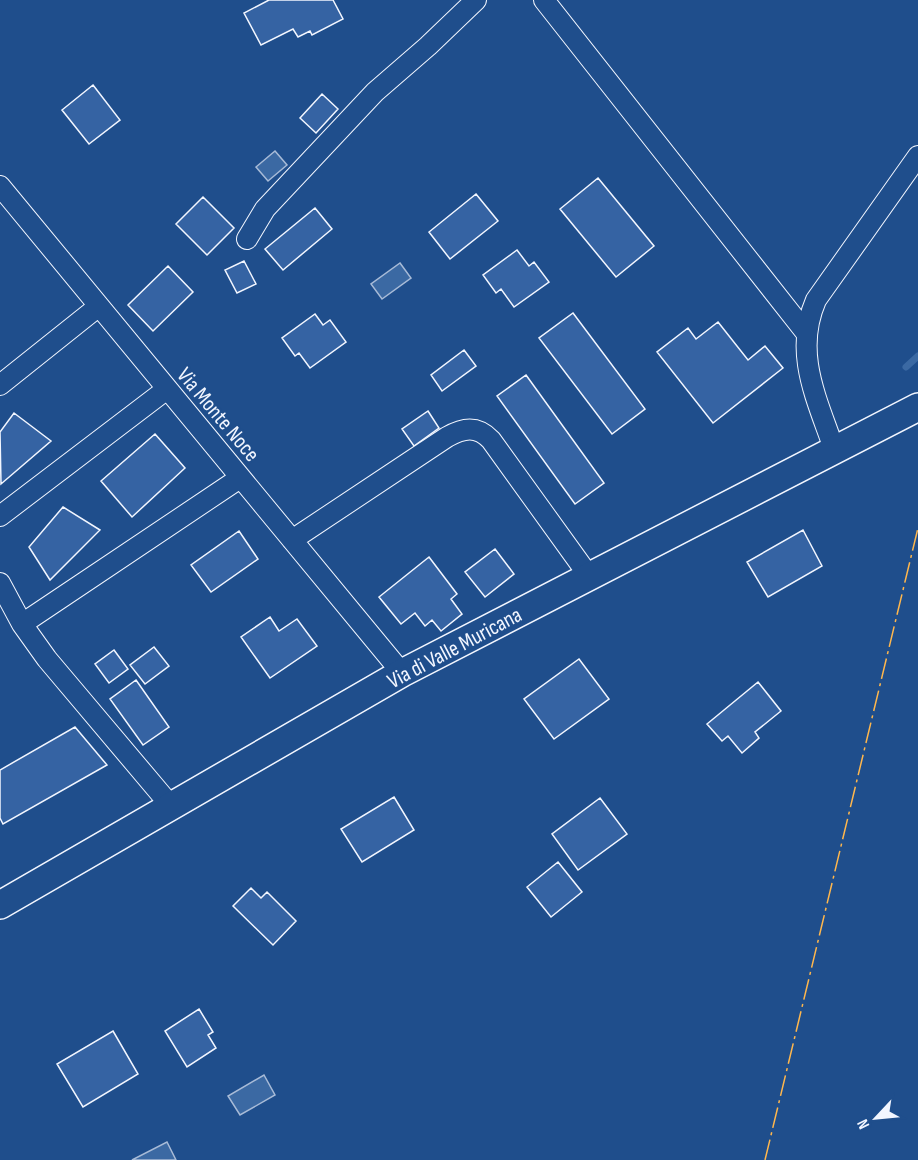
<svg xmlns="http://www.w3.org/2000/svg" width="918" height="1160" font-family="'Sofia Sans Condensed',sans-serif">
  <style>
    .water { fill: #3b69a3; stroke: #a8bbd7; stroke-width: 1.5 }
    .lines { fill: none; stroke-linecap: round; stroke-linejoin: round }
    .stream { stroke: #3b69a3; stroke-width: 7 }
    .building { fill: #3563a3; stroke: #f2f6ff; stroke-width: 1.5 }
    .street-casing { stroke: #f2f6ff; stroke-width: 22 }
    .secondary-casing { stroke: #f2f6ff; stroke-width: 30 }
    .street { stroke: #1f4e8c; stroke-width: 20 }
    .secondary { stroke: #1f4e8c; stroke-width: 27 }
    .power { stroke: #ffb74d; stroke-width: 1.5; stroke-dasharray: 21 4.5 3 4.5; stroke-linecap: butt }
    .labels { text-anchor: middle; stroke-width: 4.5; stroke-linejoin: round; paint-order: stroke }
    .street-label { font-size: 22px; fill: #f2f6ff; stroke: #1f4e8c }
  </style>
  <rect width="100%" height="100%" fill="#1f4e8c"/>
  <!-- water -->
  <path class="water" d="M275 151 287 165 268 181 256 167Z
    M400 263 411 278 382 299 371 284Z
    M264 1075 275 1095 240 1115 228 1096Z
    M167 1142 176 1160H132Z"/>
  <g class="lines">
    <!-- stream -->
    <path class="stream" d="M906 367 918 356"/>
  </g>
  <!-- building -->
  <path class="building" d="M269 0H333L343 19 312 35 310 31 298 37 293 29 261 45 244 13Z
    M93 85 120 120 89 144 62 110Z
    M322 94 338 109 316 133 300 118Z
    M598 178 654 246 616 277 560 209Z
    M476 194 498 221 450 259 429 232Z
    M203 197 234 228 207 255 176 224Z
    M315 208 332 229 283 270 265 249Z
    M517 250 529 266 534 262 549 282 514 307 501 289 496 293 483 275Z
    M244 261 256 284 237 293 225 270Z
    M168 266 193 292 153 331 128 305Z
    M573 313 645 409 612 434 539 338Z
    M315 314 323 325 330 320 346 342 310 368 299 353 295 356 282 338Z
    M718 322 748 360 765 346 783 368 713 423 657 352 688 328 696 339Z
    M464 350 476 366 442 391 431 375Z
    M526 375 604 483 575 504 497 396Z
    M428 411 439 428 414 446 402 429Z
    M14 413 51 441 1 484 0 432Z
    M155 434 185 468 132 517 101 481Z
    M63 507 100 530 50 580 29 547Z
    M803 530 822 566 768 597 747 562Z
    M239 531 258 559 211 592 191 565Z
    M495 549 514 574 485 597 465 572Z
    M429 557 457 594 451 599 462 614 441 631 432 620 425 626 415 613 401 624 379 597Z
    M270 617 279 631 297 619 317 646 270 678 241 637Z
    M154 647 169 666 145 684 130 665Z
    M114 650 128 669 109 683 95 664Z
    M579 659 609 699 554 739 524 699Z
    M136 680 169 727 143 745 110 699Z
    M758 682 781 711 755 732 759 738 742 753 728 736 722 741 707 724Z
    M75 727 107 765 3 824 0 818V770Z
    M394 797 414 830 362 862 341 829Z
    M600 798 627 834 578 870 552 834Z
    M558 862 582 892 551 917 527 887Z
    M251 888 261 898 267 892 296 921 273 945 233 906Z
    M199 1009 213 1032 208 1035 216 1048 187 1067 165 1031Z
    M113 1031 138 1074 83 1107 57 1064Z"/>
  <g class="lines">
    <!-- street casing -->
    <g class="street-casing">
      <path id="street" d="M544 0 807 334
        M0 186 402 673
        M247 239 265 209 375 92 428 46 476 0
        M0 385 99 306
        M834 449C817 399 793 353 816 300L918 156
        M0 516 167 389
        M292 540 447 437C463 428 477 425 491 440L589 576
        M0 583 22 624 47 659 171 806
        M22 624 240 478"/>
    </g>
    <!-- secondary casing -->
    <g class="secondary-casing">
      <path id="secondary" d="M0 905 402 673 918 407"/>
    </g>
    <!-- street -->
    <use href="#street" class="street"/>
    <!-- secondary -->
    <use href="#secondary" class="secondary"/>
    <!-- power -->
    <path class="power" d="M765 1160 918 528"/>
  </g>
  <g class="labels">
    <!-- street labels -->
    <g class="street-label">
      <text transform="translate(219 414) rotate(50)" y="8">Via Monte Noce</text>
      <text transform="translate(454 647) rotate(-28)" y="8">Via di Valle Muricana</text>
    </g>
  </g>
  <!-- north arrow -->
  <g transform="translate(876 1118) rotate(244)" stroke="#1f4e8c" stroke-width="4.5" paint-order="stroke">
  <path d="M0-4.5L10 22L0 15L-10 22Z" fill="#f2f6ff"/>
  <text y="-9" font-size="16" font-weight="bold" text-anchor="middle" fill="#f2f6ff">N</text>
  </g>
</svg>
